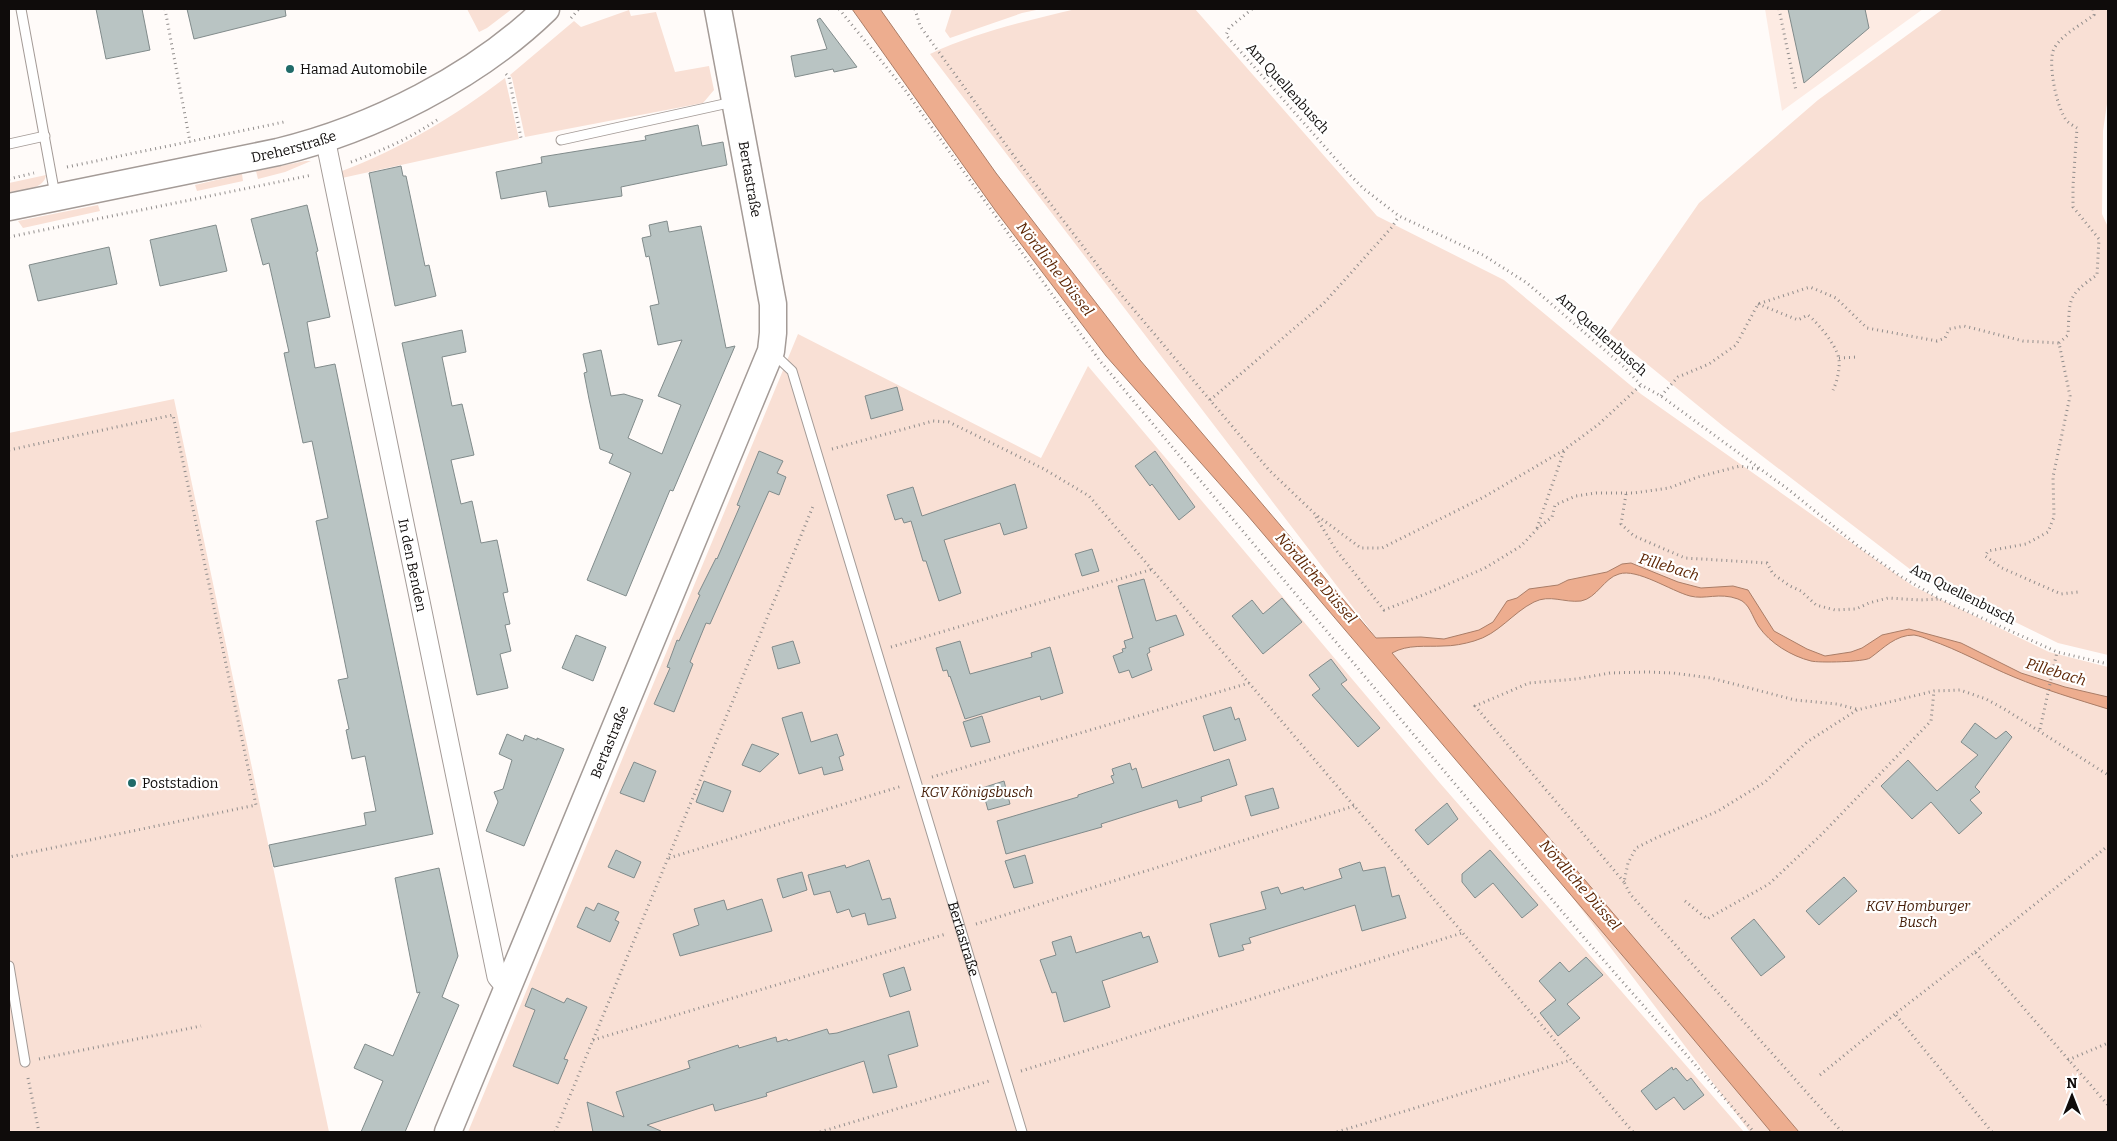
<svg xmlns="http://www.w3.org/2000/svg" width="2117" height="1141" font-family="Bitter,serif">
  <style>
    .built { fill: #fdebe3 }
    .green { fill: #f9e0d5 }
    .water { fill: #edad8f; stroke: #aa7d67 }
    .building { fill: #b9c4c3; stroke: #818b8b }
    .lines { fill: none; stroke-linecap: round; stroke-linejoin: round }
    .lane-casing { stroke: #a49b97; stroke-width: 11 }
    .street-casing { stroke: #a49b97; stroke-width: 21 }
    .secondary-casing { stroke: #a49b97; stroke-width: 29 }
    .path { stroke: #918d8c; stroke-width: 3; stroke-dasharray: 1 4; stroke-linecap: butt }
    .lane { stroke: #fff; stroke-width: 9 }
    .street { stroke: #fff; stroke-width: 19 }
    .secondary { stroke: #fff; stroke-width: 26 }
    .poi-dot { fill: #206b69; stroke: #fff; stroke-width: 2 }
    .labels { text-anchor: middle; stroke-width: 4.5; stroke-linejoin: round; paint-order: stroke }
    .poi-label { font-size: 14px; fill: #0f0c0b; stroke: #fff; text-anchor: start }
    .street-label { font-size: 14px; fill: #0f0c0b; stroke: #fff }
    .park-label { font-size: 14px; font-style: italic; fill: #441c06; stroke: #fff }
    .water-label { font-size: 15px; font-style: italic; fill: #5b2301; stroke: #fff }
  </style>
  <rect width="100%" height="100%" fill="#fffbf9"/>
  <!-- built -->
  <path class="built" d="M1765 9H1923L1782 111Z"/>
  <!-- green -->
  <path class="green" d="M467 9H512L487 28 479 32Z
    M952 9H1041L1022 13 950 38 945 31Z
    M1076 9H1195L1377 216 1504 280 1641 394 1913 586 2049 652 2108 667V1132H1750L1340 590 930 54C977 32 1026 21 1076 9Z
    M1943 9H2108V97L2103 131 2102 214 2108 227V655L2058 643 1915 573 1723 426 1609 333 1699 203 1818 100Z
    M629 10 631 16 656 12 675 72 709 66 714 90 703 103 525 137 512 78 510 75 574 21 581 27Z
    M505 78 519 139 342 178V171C401 149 455 116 505 78Z
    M305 161H311L285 172 258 179 256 171Z
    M242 174 243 181 197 191 195 185Z
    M46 175C44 190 21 190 9 192V183Z
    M98 205 100 211 23 228 18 221Z
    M798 334 1041 458 1088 366 1439 782 1744 1132H468Z
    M174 399 329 1132H9V433Z"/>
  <!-- water -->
  <path class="water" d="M852 9H880L996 173 1140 360 1376 638 1421 637 1444 639 1479 630 1493 622 1507 601 1517 598 1529 589 1558 585 1568 580 1607 572 1622 564 1631 563 1678 582 1701 588 1733 586 1748 590 1774 631 1807 649 1825 656 1851 652 1862 648 1882 635 1909 629 1961 643 2021 673 2065 687 2108 697V709C2076 699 2045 690 2014 677 1985 665 1959 650 1930 640 1925 638 1920 636 1914 635 1895 635 1884 648 1870 658 1864 662 1819 663 1811 661 1791 656 1770 643 1759 627 1752 617 1750 603 1738 599 1719 592 1705 600 1690 596 1671 591 1637 568 1619 574 1604 578 1597 598 1581 601 1564 603 1550 594 1534 602 1512 613 1499 634 1474 641 1464 644 1453 646 1443 646 1426 647 1408 644 1392 653L1799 1132H1771L1674 1016 1248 516 1106 356 995 210Z"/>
  <!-- building -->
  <path class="building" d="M96 9H142L150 50 106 59Z
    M187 9H285L286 16 194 39Z
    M1788 9H1865L1869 28 1804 83Z
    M820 18 857 67 834 72 833 69 795 77 791 56 827 49 817 20Z
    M698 125 702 146 723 142 727 165 621 187 622 196 549 207 546 191 501 199 496 172 542 163 541 157 646 140 645 136Z
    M401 166 403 176H406L425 266 429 265 436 296 395 306 369 173Z
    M307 205 318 251 316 252 330 317 307 322 315 368 335 364 433 834 274 867 269 845 366 825 364 813 376 811 365 756 352 759 346 730 349 729 338 680 348 678 316 521 328 518 312 441 303 443 284 353 289 352 269 263 263 265 251 219Z
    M667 221 669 232 701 226 726 348 735 346 673 491 670 490 626 596 587 580 631 473 609 463 613 454 600 449 589 399 584 373 587 372 583 354 601 350 611 396 624 394 643 400 628 438 662 454 681 405 658 396 682 340 658 345 650 306 659 304 649 256 646 257 642 238 651 236 649 225Z
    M216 225 227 271 160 286 150 240Z
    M109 247 117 284 38 301 29 265Z
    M462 330 466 352 442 357 452 406 462 404 474 455 451 460 461 504 472 501 481 543 497 540 508 592 503 593 510 624 505 625 511 651 500 654 508 688 477 695 402 343Z
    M897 387 903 410 871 419 865 396Z
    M759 451 783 461 777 473 786 477 779 495 769 491 710 624 706 623 690 662 693 664 674 712 654 704 670 668 667 667 677 640 679 641 700 595 698 594 716 558 717 559 740 506 737 505Z
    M1155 451 1195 507 1179 520 1152 484 1150 486 1135 466Z
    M1015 484 1027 528 1004 535 1000 523 944 540 961 593 939 601 926 561H923L911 521 904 523 902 518 895 520 887 495 913 487 922 516Z
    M1092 549 1099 571 1082 576 1075 554Z
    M1144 579 1156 621 1176 615 1184 635 1149 648 1150 652 1147 654 1152 670 1132 678 1129 670 1119 673 1113 656 1123 652 1122 649 1126 648 1124 641 1133 638 1118 586Z
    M1282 598 1302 622 1263 654 1232 616 1252 600 1263 614Z
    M576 635 606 647 593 681 562 668Z
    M793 641 800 663 778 669 772 647Z
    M960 641 970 674 1032 657 1031 653 1050 647 1063 693 1041 700 1040 696 965 719 950 676 949 677 947 670 943 671 936 648Z
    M1331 659 1347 680 1341 684 1380 728 1358 747 1312 695 1320 689 1309 675Z
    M1231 707 1235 720 1239 718 1246 740 1214 751 1203 716Z
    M802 712 811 742 837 734 844 755 839 757 843 770 824 775 822 767 799 774 782 718Z
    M982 716 990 742 971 747 963 722Z
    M1975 723 1996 739 2006 731 2012 737 1975 787 1980 792 1970 800 1982 813 1959 834 1931 802 1912 819 1881 786 1908 760 1937 791 1978 755 1961 742Z
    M507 734 523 741 525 735 537 740V738L564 749 524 846 486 831 498 802 494 792 503 789 512 760 499 754Z
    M752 744 779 754 760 772 742 765Z
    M1229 759 1237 785 1201 797 1202 801 1179 808 1177 800 1101 824 1102 827 1006 854 997 821 1078 797V795L1114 783 1111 776 1114 775 1112 769 1130 763 1132 770 1136 768 1142 788Z
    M634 762 656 771 644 802 620 793Z
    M704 781 731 791 723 812 696 802Z
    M1004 781 1010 804 988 810 982 788Z
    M1273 788 1279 808 1251 816 1245 796Z
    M1447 803 1458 819 1428 845 1415 830Z
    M616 850 641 862 634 878 608 867Z
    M1490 850 1538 905 1522 918 1493 883 1475 898 1462 882V874Z
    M1025 855 1033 883 1014 888 1005 861Z
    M869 860 882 900 890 898 896 918 868 925 865 913 852 917 849 909 837 913 830 891 814 895 808 875 845 865 846 868Z
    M1360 862 1363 871 1385 867 1392 897 1399 895 1406 918 1362 931 1355 905 1249 938 1251 943 1242 945 1244 950 1219 957 1210 924 1266 909 1261 892 1278 887 1281 894 1303 887 1304 890 1342 878 1339 869Z
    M439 868 458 956 442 997 459 1005 405 1132H361L383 1081 354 1068 365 1044 393 1056 420 992 417 993 395 878Z
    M802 872 807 890 783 898 777 879Z
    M1844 877 1857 891 1819 925 1806 911Z
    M762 899 772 931 680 956 673 934 699 925 694 909 724 900 727 910Z
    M598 903 619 912 615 920 619 922 610 942 577 927 586 907 594 911Z
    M1754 919 1785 957 1761 976 1731 938Z
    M1141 932 1143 938 1149 936 1158 962 1102 981 1110 1007 1064 1022 1056 992 1052 993 1040 960 1056 955 1052 942 1071 936 1076 953Z
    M1586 957 1603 975 1567 1004 1580 1018 1558 1036 1540 1013 1556 1000 1539 981 1560 962 1569 972Z
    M904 967 911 990 890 997 883 974Z
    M532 988 564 1003 567 998 587 1007 564 1059 568 1060 558 1084 513 1066 535 1010 525 1006Z
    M909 1011 918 1046 888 1055 897 1087 873 1093 864 1061 766 1093 767 1096 715 1111 713 1104 647 1125 661 1131 660 1132H593L587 1102 624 1117 616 1092 690 1068 688 1061 738 1045 739 1048 776 1037 777 1042 787 1039 788 1041 827 1029 829 1034 837 1033Z
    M1672 1067 1673 1070 1676 1068 1687 1081 1691 1078 1704 1095 1684 1110 1674 1097 1656 1110 1641 1091Z"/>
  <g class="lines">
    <!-- lane casing -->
    <g class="lane-casing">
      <g id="lane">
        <path d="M21 9 55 195"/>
        <path d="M561 140 733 102"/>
        <path d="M9 144 45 136"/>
        <path id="s1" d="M774 354 792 371 1022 1132"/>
        <path d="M9 966 25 1062"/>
      </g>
    </g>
    <!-- street casing -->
    <g class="street-casing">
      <g id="street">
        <path id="s2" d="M325 138 497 977 507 989"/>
      </g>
    </g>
    <!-- secondary casing -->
    <g class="secondary-casing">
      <g id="secondary">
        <path id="s3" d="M9 207 278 152C373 129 476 77 546 9"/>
        <path id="s4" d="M448 1132 771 351 773 333V304L718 9"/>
      </g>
    </g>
    <!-- path -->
    <path class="path" d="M165 9 190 142
      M839 9 905 90 1100 361 1586 940 1754 1132
      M915 9 920 26 1014 156 1108 279 1269 470 1315 514 1361 548H1382L1484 497 1564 450 1599 424 1641 385
      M1252 9 1229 28 1226 35 1348 173 1364 189 1399 216 1483 255 1527 283 1622 365 1641 385 1661 396 1789 490 1858 546 1900 576 1940 599 2057 652 2108 664
      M1779 9 1796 91
      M571 18 579 9
      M506 74 509 77 521 138
      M351 162C382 151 410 138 437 120
      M67 167 284 122
      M9 179 34 173
      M9 237 312 175
      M1758 304 1798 320 1808 315C1818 323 1838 347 1839 360 1840 369 1837 382 1833 390
      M2059 343 2068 335C2070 300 2066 296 2097 275L2099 239 2073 207V186L2077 128C2074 126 2070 124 2067 121 2057 110 2046 59 2055 47 2064 33 2081 25 2094 15L2093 9
      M1839 358 1857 357
      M1661 396 1678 377 1709 364 1736 345 1758 304 1810 287 1836 298 1867 328 1937 341 1945 338 1949 329 1964 326 2023 341 2059 343 2070 396 2053 477 2054 517 2048 532 2026 544 1988 551 1985 556 2002 568 2061 594 2078 592
      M1210 400 1324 303 1392 227 1399 216
      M832 449 933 421 949 422 1044 469 1089 496 1633 1132
      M9 450 173 415 256 805 9 857
      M1626 494 1621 524 1634 536 1685 558 1767 563 1773 574 1790 586 1801 591 1816 605 1835 610 1856 609 1869 603 1888 598 1920 600 1940 599
      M1316 517 1336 550 1384 610 1428 593 1485 568 1521 546 1537 529 1552 517 1555 505 1576 496 1596 493H1634L1669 488 1698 477 1740 466 1758 469
      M1537 528 1564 451
      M891 647 1153 569
      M2040 729 2057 652
      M932 777 1249 683
      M669 858 902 786
      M1624 882 1475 706 1529 683 1576 679 1610 673 1647 672 1673 673 1711 678 1795 700 1837 704 1856 709
      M1685 901 1707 919 1769 884 1820 836 1931 721 1934 691
      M976 924 1354 806
      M1975 952 2108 846
      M593 1040 946 934
      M39 1059 201 1026
      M2068 1060 2108 1043
      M1021 1071 1462 933
      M1820 1075 1895 1014
      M28 1078 39 1132
      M555 1132 814 504
      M820 1132 989 1081
      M1337 1132 1571 1060
      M1842 1132 1630 894 1624 882 1628 863 1636 848 1656 838 1718 811 1765 782 1807 742 1857 710 1934 691 1960 690 1986 699 2006 710 2108 775
      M1992 1132 1895 1014 1975 952 2108 1105"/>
    <!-- lane -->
    <use href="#lane" class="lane"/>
    <!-- street -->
    <use href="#street" class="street"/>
    <!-- secondary -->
    <use href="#secondary" class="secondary"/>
  </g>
  <!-- markers -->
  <g class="poi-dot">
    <circle cx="290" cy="69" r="5"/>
    <circle cx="132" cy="783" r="5"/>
  </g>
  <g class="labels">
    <!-- poi labels -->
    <g class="poi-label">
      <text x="300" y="74">Hamad Automobile</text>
      <text x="142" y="788">Poststadion</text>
    </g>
    <!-- street labels -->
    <g class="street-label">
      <text transform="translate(1288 88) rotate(48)" y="5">Am Quellenbusch</text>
      <text dy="5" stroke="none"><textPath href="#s3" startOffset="291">Dreherstraße</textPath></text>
      <text transform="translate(750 179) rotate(80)" y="5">Bertastraße</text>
      <text transform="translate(1602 334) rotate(42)" y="5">Am Quellenbusch</text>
      <text dy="5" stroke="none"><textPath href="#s2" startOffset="436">In den Benden</textPath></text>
      <text transform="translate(1963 594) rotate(27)" y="5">Am Quellenbusch</text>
      <text dy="5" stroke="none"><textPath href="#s4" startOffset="422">Bertastraße</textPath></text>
      <text dy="5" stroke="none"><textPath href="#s1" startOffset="618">Bertastraße</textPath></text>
    </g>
    <!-- park labels -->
    <g class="park-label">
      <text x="977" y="797">KGV Königsbusch</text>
      <text x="1918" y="911">KGV Homburger<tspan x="1918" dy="16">Busch</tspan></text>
    </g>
    <!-- water labels -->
    <g class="water-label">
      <text transform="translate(1055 269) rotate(52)" y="5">Nördliche Düssel</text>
      <text transform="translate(1669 567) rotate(17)" y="5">Pillebach</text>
      <text transform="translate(1316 578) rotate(49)" y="5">Nördliche Düssel</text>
      <text transform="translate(2056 672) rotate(17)" y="5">Pillebach</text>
      <text transform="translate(1580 885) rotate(49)" y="5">Nördliche Düssel</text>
    </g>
  </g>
  <!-- border -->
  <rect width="2117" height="1141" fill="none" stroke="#0f0c0b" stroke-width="20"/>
  <!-- north arrow -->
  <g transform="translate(2072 1096)" stroke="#ffffff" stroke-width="4" paint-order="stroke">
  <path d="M0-4L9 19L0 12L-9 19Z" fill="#0f0c0b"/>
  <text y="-8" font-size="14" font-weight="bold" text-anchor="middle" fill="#0f0c0b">N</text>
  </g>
</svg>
